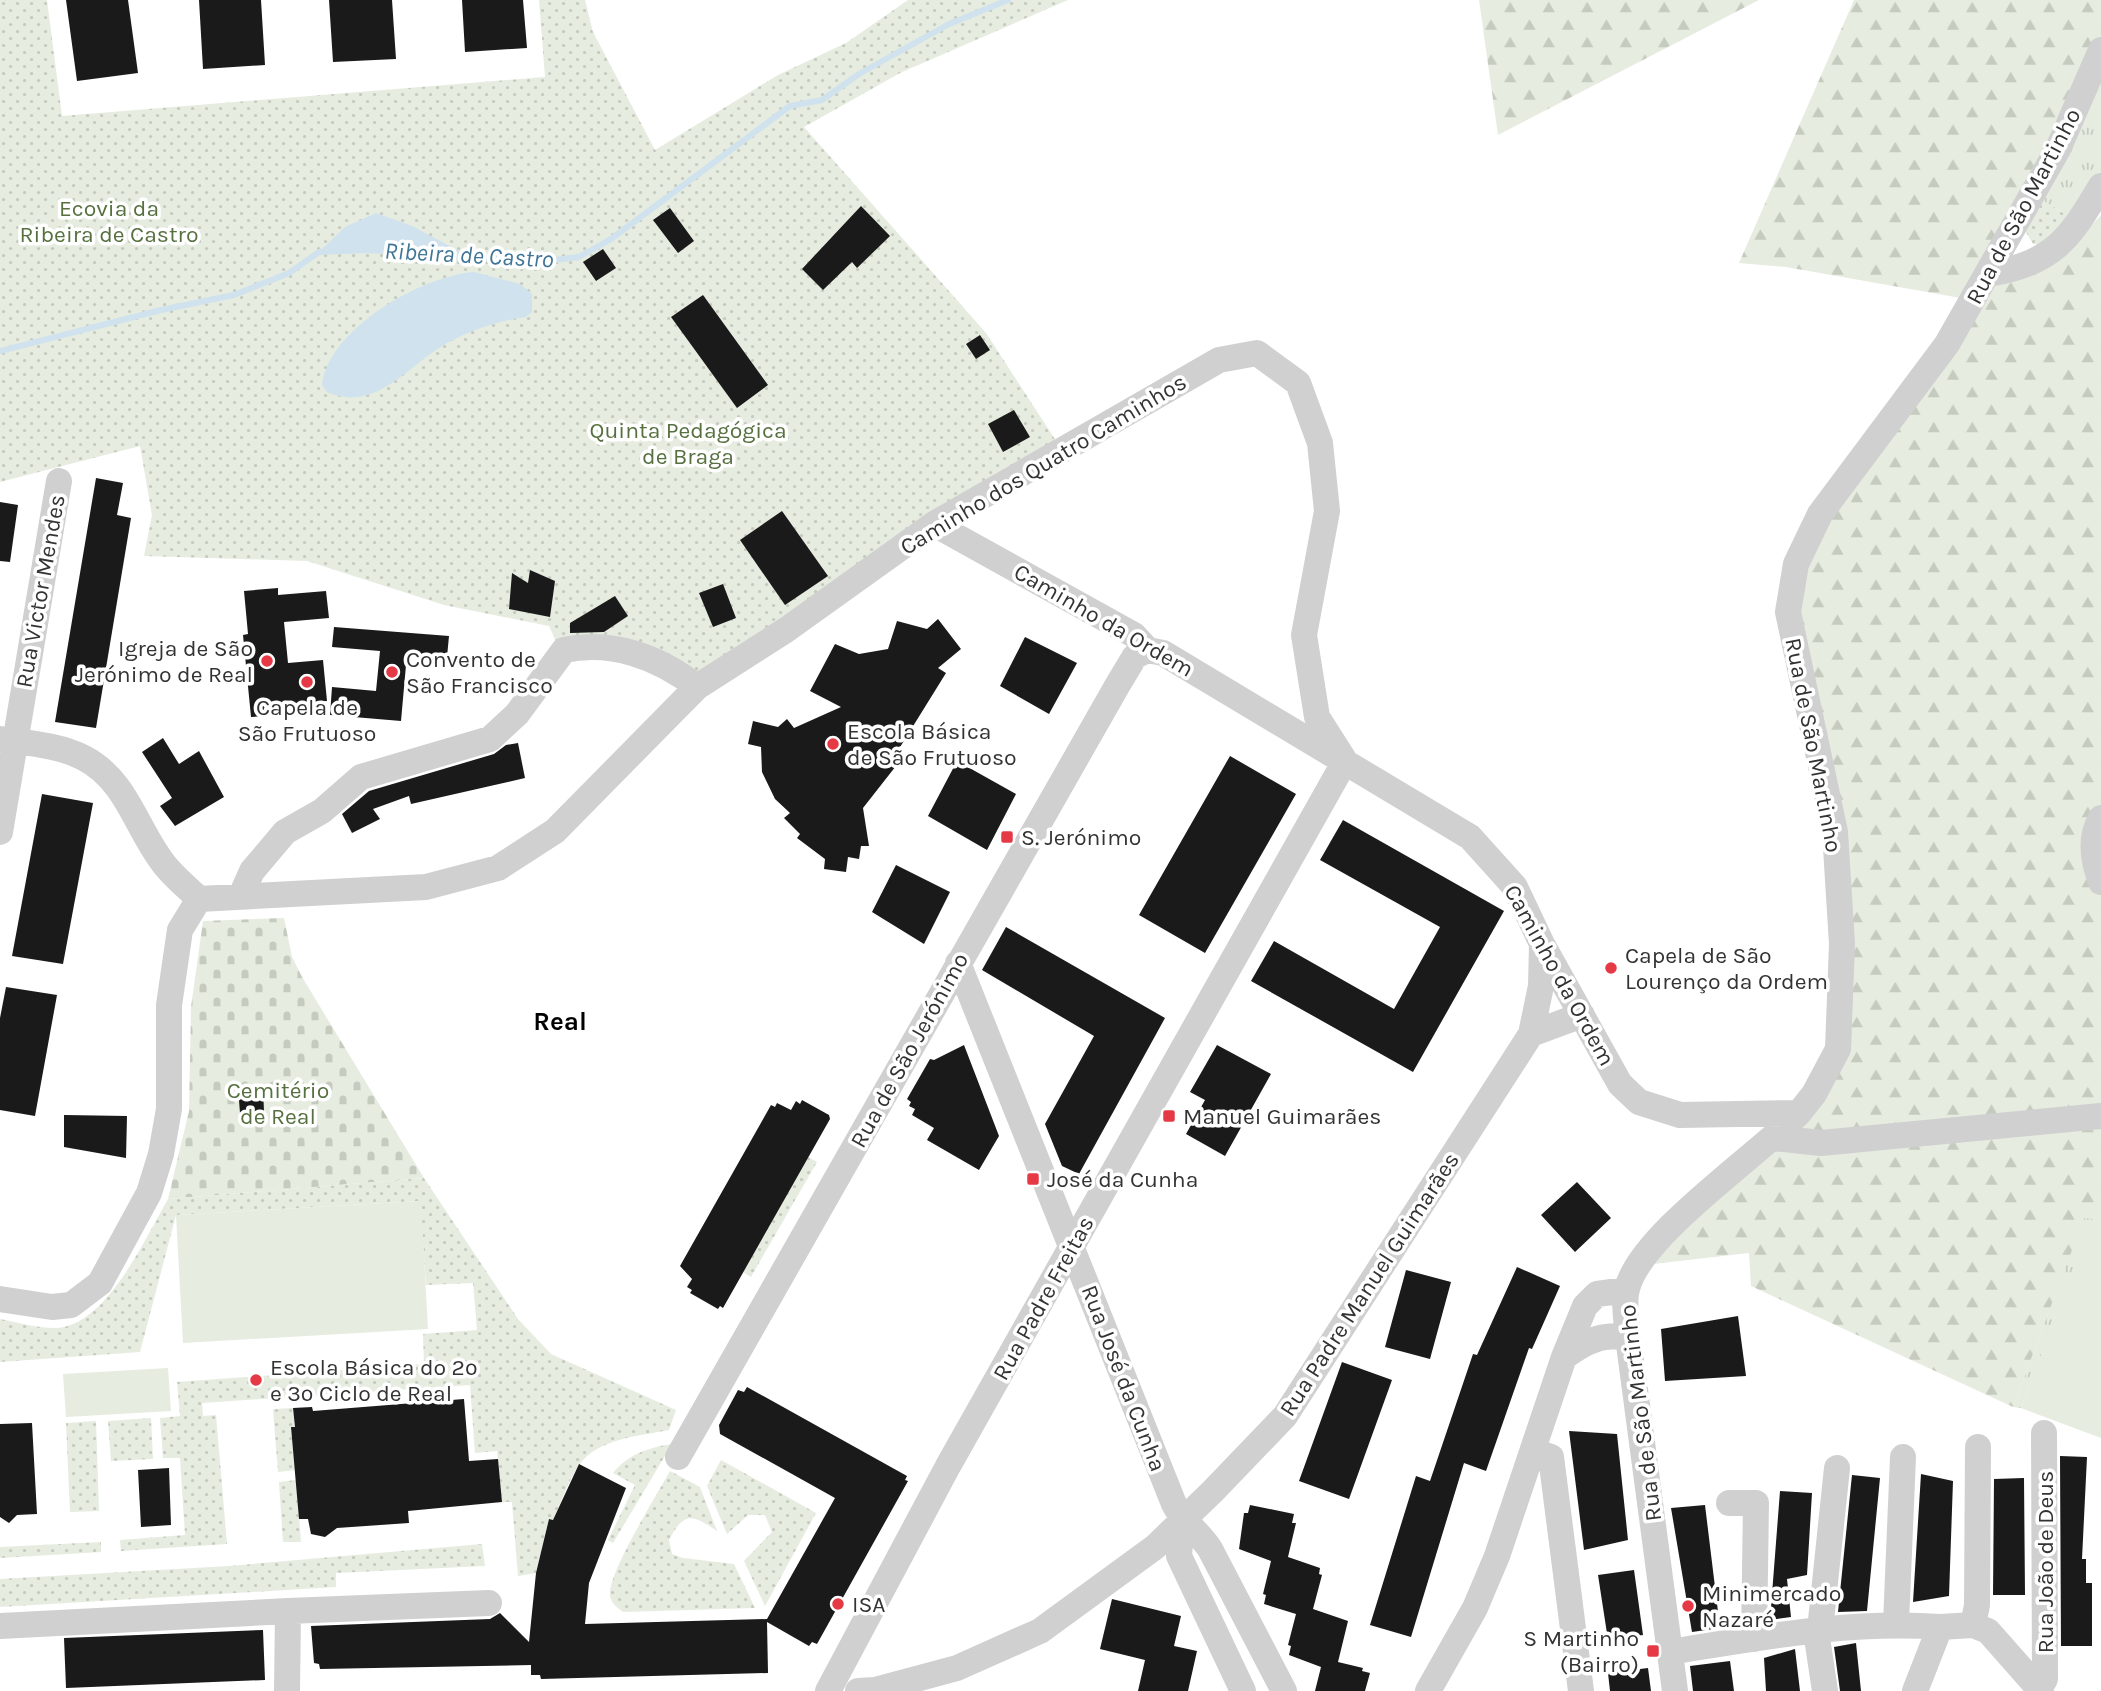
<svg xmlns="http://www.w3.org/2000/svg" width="2101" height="1691" font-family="Karla,sans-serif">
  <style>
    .grass { fill: url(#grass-tufts) }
    .forest { fill: url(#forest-firs) }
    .cemetery { fill: url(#cemetery-stones) }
    .park { fill: url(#park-dots) }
    .pitch { fill: #e6ecdf }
    .water { fill: #cfe2ee }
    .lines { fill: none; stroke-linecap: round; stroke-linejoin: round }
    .stream { stroke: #cfe2ee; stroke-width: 6 }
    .building { fill: #1a1a1a }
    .minor { stroke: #d0d0d0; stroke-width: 26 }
    .poi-dot { fill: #e63946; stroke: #fff; stroke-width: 2.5 }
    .labels { text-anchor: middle; stroke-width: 7; stroke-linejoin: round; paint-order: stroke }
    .street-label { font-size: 23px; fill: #333; stroke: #fff }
    .park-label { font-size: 23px; fill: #56703f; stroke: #fff }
    .poi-label { font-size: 23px; fill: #333; stroke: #fff; text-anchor: start }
    .water-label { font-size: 24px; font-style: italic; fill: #3f7597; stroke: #fff }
    .quarter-label { font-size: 26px; font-weight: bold; fill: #000; stroke: #fff }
  </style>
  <defs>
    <pattern id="grass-tufts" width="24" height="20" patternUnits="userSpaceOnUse" patternTransform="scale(1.75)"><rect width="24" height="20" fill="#e6ecdf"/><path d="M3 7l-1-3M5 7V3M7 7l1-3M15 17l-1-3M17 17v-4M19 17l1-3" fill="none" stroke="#c6cbc0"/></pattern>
    <pattern id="forest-firs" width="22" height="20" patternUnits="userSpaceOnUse" patternTransform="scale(1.75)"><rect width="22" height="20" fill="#e6ecdf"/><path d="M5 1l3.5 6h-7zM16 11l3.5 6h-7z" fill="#c6cbc0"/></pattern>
    <pattern id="cemetery-stones" width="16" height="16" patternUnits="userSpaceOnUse" patternTransform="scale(1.75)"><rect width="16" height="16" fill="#e6ecdf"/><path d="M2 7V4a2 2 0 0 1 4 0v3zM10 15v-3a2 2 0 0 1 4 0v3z" fill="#c6cbc0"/></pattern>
    <pattern id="park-dots" width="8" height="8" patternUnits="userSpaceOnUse" patternTransform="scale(1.75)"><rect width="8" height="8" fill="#e6ecdf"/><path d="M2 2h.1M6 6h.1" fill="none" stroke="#c6cbc0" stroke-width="1.8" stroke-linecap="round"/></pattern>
  </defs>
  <rect width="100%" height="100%" fill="#fff"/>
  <!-- grass -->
  <path class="grass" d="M2101 75V174L2072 218 2042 200Z
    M2084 1217 2101 1220V1230L2090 1227 2021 1408 2013 1407Z"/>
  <!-- forest -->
  <path class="forest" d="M1479 0H1759L1498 135Z
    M1854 0H2101V50L1989 273 2088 229 2101 215V1220L2084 1218 2013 1407 1751 1286 1749 1253 1636 1266 1799 1113 1841 1006 1796 564 1972 300 1786 267 1739 263Z"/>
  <!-- cemetery -->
  <path class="cemetery" d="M284 918 292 957 302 977 424 1178 168 1199 189 1111 191 1007 203 921Z"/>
  <!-- park -->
  <path class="park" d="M0 0H47L62 116 545 77 539 0H585L593 32 655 150 778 75 846 43 908 0H1068L902 72 804 127 986 333 1062 450 697 687 672 667 558 646 549 626 444 605 307 561 144 556 152 515 140 446 0 482Z
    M2042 200 2072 218 2044 244H2033L2024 229Z
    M808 1157 817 1162 751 1277 743 1272Z
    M424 1178 518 1319 551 1354 676 1410 669 1430C640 1436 598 1438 579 1465 568 1481 561 1503 553 1520L549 1519 536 1573 518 1576 512 1502H502L497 1451 475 1453 470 1385 202 1403 203 1416 216 1415 227 1544 121 1551 120 1540 185 1535 180 1458H163L160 1418 180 1416 177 1382 424 1364 423 1334 477 1330 473 1283 426 1285 420 1201 176 1215 140 1352 0 1362V1319C17 1322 36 1328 54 1328 105 1329 146 1237 168 1199Z
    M293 1408 295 1427 291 1428 295 1470 278 1472 273 1409Z
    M151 1418 153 1459 111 1461 108 1421Z
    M96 1421 99 1511 70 1512 66 1423Z
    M672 1444 613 1543 608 1540 635 1485 613 1473C629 1454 647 1448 672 1444Z
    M721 1460 816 1513 765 1606 744 1561 772 1532 765 1515H748L727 1534 707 1486Z
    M670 1471 700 1487 717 1531C692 1514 684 1511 669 1540L672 1554 683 1558 734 1564 755 1608 623 1612C617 1607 611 1604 610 1595 607 1575 658 1493 670 1471Z
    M296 1480 301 1542H283L279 1482Z
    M101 1542V1552L0 1558V1547Z
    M482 1544 485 1566 336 1573V1587L0 1607V1579L229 1566Z"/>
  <!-- pitch -->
  <path class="pitch" d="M421 1201 428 1329 183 1343 176 1215Z
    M2090 1226 2101 1230V1438L2021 1408Z
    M168 1368 171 1411 66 1417 63 1374Z"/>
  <!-- water -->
  <path class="water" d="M376 213 412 226 472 258 367 250 319 252 345 227Z
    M474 272 520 284 532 294V312L526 317C498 321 474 329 449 342 409 363 377 414 327 392L322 385C329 328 422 276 474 272Z"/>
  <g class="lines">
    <!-- stream -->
    <path class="stream" d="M0 351 161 310 234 295 289 273 319 252 367 250 539 262 579 257 611 239 790 106 822 100 859 74 947 25 1008 0"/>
  </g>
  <!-- building -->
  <path class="building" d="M66 0H128L138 73 77 81Z
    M199 0H261L265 65 203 69Z
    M329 0H392L396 59 333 62Z
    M462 0H523L527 48 465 52Z
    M861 206 890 236 857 268 852 262 823 290 802 269Z
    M670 208 694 241 678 253 653 220Z
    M603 249 616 268 596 281 583 262Z
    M703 295 768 385 737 408 671 317Z
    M980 335 990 350 976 359 966 344Z
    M1014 410 1030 437 1003 452 988 424Z
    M96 478 123 483 117 515 131 518 96 728 55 722Z
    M0 502 18 505 10 562 0 561Z
    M782 511 828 576 785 605 740 540Z
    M530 570 555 581 550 617 509 609 512 573 528 583Z
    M723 584 736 618 713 627 699 593Z
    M278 588V595L326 591 329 618 284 622 288 663 323 660 327 701 291 704 292 714 251 717 243 635 248 634 244 591Z
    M615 596 628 616 604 632 570 633V623Z
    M938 619 961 649 938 668 946 673 897 752 903 757 863 808 869 846H861L859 859 848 857 846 872 824 869 825 859 797 838 800 834 784 818 790 813 775 799 762 772 761 747 748 744 753 721 778 727 787 719 794 728 841 707 810 691 835 644 859 654 888 649 897 621 927 629Z
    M334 627 449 636 447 657 407 654 401 721 330 715 332 687 376 691 380 651 332 647Z
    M1025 637 1077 663 1049 714 1000 686Z
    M163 738 179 764 199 751 224 797 175 826 160 806 172 798 142 752Z
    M518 743 525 778 411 804 409 796 373 809 380 819 352 833 342 814 369 791 494 754 506 745Z
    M1230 756 1296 794 1205 953 1139 915Z
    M957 761 1016 794 987 850 928 816Z
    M42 794 93 803 63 964 12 956Z
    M1343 820 1504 911 1413 1072 1251 981 1274 941 1394 1009 1440 927 1320 860Z
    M896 865 950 892 924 944 872 912Z
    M1006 927 1165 1018 1079 1174 1062 1166 1045 1124 1094 1036 982 970Z
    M6 987 57 995 35 1116 0 1110V1018Z
    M964 1045 999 1136 979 1170 927 1140 934 1128 912 1115 915 1109 909 1106 911 1102 907 1099 930 1059 934 1060Z
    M1217 1045 1271 1074 1225 1156 1186 1134 1205 1100 1190 1092Z
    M263 1087 264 1112 240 1113 238 1088Z
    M802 1100 829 1115 830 1119 723 1308 720 1306 718 1309 690 1293 692 1290 687 1287 692 1279 680 1266 771 1105 775 1107 777 1103 791 1110 796 1101 800 1104Z
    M64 1115 127 1116 126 1158 64 1147Z
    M1577 1182 1611 1218 1575 1252 1541 1215Z
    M1517 1267 1560 1286 1532 1349 1529 1348 1486 1471 1464 1463 1411 1637 1370 1625 1416 1476 1430 1481 1473 1354 1477 1355Z
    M1406 1270 1451 1282 1430 1359 1385 1347Z
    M1738 1316 1746 1376 1665 1381 1661 1329Z
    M1342 1362 1392 1380 1349 1499 1299 1481Z
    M747 1387 907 1476 905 1480 908 1481 817 1644 812 1642 809 1646 767 1622 768 1673 541 1679 540 1675H531V1665L320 1669 319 1664 314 1663 311 1626 490 1619 500 1613 529 1642 536 1573 549 1519 553 1520 579 1464 626 1488 589 1583 585 1624 767 1619 835 1498 720 1434 719 1425 738 1390 744 1392Z
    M464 1399 469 1461 498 1459 502 1502 408 1511 409 1523 337 1528 325 1537 311 1534 308 1519H299L291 1427H295L293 1408 312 1407 313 1411Z
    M32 1423 37 1514 17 1515 9 1523 0 1517V1424Z
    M1569 1431 1617 1434 1628 1540 1584 1550Z
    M2060 1456 2087 1457 2082 1559H2086V1583H2092V1646H2061Z
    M169 1468 171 1525 141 1527 138 1470Z
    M1921 1474 1953 1481 1949 1596 1913 1602Z
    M1852 1475 1880 1478 1867 1611 1838 1612Z
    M2024 1478 2025 1595H1993L1994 1479Z
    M1780 1491 1812 1493 1807 1575 1787 1579 1791 1617 1770 1620Z
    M1250 1505 1294 1514 1292 1523H1296L1288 1557 1320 1568 1319 1574 1322 1575 1313 1609 1348 1621 1338 1662 1363 1668 1362 1671 1370 1673 1365 1691H1315L1321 1667 1289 1655 1291 1646 1288 1645 1296 1614 1264 1604 1266 1595 1263 1594 1271 1561 1239 1549 1244 1513H1248Z
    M1705 1505 1720 1628 1692 1632 1671 1508Z
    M1634 1570 1643 1635 1608 1640 1598 1575Z
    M1112 1599 1181 1616 1174 1646 1197 1651 1188 1691H1138L1145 1660 1100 1649Z
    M263 1630 265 1680 66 1688 64 1638Z
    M1856 1643 1861 1691H1840L1834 1647Z
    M1795 1649 1800 1691H1766L1764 1658Z
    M1730 1661 1734 1691H1693L1690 1666Z
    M1648 1668 1651 1691H1610L1608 1673Z"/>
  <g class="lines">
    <!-- minor -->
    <path class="minor" d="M1988 274C2053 263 2069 240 2101 186
      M934 524 1134 635 1148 650 1163 653 1470 837 1515 887 1542 944 1620 1084 1639 1102 1680 1115 1799 1113
      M0 739C27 743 60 745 84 758 126 780 135 825 161 860 171 875 187 887 199 899
      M2101 818C2089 838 2093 861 2101 882
      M0 832 59 481
      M241 896 252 871 285 832 322 811 361 777 490 739 517 714 564 650C612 640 659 657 697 687
      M199 899 426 887 498 868 555 831 697 687 786 630 934 524 1219 360 1257 353 1298 383 1320 443 1327 511 1304 635 1317 717 1345 761
      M958 963 1174 1504C1183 1522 1199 1532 1210 1549L1284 1691
      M1531 1034 1541 986 1542 945
      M1774 1138 1821 1143 2101 1116
      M0 1299 52 1307 71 1305 100 1283 149 1193 161 1154 169 1109V1005L180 930 199 899
      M1564 1357C1586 1341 1601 1334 1628 1337
      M1534 1451 1551 1457 1581 1691
      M678 1457 1117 686 1135 656 1148 650
      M1729 1503H1756L1754 1639
      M1182 1520 1179 1556 1243 1691
      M1896 1623 1903 1457
      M1973 1625 1977 1605 1978 1447
      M0 1626 288 1611
      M1820 1630 1837 1468
      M1816 1631 1825 1691
      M1669 1652C1759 1638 1850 1620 1940 1627
      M2039 1689 2045 1679 2044 1433
      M287 1691 288 1611 489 1603
      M828 1691 948 1466 1345 761
      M858 1691 875 1690 957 1668 1040 1631 1155 1547 1213 1491 1285 1416 1531 1034 1582 1015
      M1428 1691 1475 1608 1497 1556 1564 1357 1585 1306 1597 1294 1626 1290
      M1675 1691 1628 1337C1627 1323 1623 1303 1627 1289 1640 1235 1757 1156 1799 1113L1814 1094 1838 1049 1842 944 1835 832 1788 612 1796 564 1820 514 1947 344 2058 149 2101 50
      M1915 1691 1940 1627 1973 1625 1988 1631 2041 1691"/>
  </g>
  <!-- markers -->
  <g class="poi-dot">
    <circle cx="267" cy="661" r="7"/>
    <circle cx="392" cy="672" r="7"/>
    <circle cx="307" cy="682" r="7"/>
    <circle cx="833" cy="744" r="7"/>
    <rect x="1000" y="830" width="14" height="14" rx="3.5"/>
    <circle cx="1611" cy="968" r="7"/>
    <rect x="1162" y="1109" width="14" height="14" rx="3.5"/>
    <rect x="1026" y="1172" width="14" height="14" rx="3.5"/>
    <circle cx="256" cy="1380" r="7"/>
    <circle cx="838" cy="1604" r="7"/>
    <circle cx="1688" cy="1606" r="7"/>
    <rect x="1646" y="1644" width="14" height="14" rx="3.5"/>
  </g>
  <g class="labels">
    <!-- street labels -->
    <g class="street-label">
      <text transform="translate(2023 206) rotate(-62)" y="8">Rua de São Martinho</text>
      <text transform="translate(1043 464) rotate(-31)" y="8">Caminho dos Quatro Caminhos</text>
      <text transform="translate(40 591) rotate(-80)" y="8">Rua Victor Mendes</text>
      <text transform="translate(1104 620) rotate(30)" y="8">Caminho da Ordem</text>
      <text transform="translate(1814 745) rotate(79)" y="8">Rua de São Martinho</text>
      <text transform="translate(1560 975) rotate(61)" y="8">Caminho da Ordem</text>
      <text transform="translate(909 1050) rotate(-61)" y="8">Rua de São Jerónimo</text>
      <text transform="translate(1369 1284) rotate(-57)" y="8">Rua Padre Manuel Guimarães</text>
      <text transform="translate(1043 1298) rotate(-61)" y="8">Rua Padre Freitas</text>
      <text transform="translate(1124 1378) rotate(69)" y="8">Rua José da Cunha</text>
      <text transform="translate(1640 1413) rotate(-97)" y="8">Rua de São Martinho</text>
      <text transform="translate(2045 1562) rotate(-90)" y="8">Rua João de Deus</text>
    </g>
    <!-- park labels -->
    <g class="park-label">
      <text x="109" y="216">Ecovia da<tspan x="109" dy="26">Ribeira de Castro</tspan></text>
      <text x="688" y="438">Quinta Pedagógica<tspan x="688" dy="26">de Braga</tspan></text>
      <text x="278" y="1098">Cemitério<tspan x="278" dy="26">de Real</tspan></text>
    </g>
    <!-- poi labels -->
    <g class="poi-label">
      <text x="253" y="656" text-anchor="end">Igreja de São<tspan x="253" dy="26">Jerónimo de Real</tspan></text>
      <text x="406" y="667">Convento de<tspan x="406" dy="26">São Francisco</tspan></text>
      <text x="307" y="715" text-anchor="middle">Capela de<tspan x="307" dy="26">São Frutuoso</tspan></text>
      <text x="847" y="739">Escola Básica<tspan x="847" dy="26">de São Frutuoso</tspan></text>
      <text x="1021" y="845">S. Jerónimo</text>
      <text x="1625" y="963">Capela de São<tspan x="1625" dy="26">Lourenço da Ordem</tspan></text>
      <text x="1183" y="1124">Manuel Guimarães</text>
      <text x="1047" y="1187">José da Cunha</text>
      <text x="270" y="1375">Escola Básica do 2º<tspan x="270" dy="26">e 3º Ciclo de Real</tspan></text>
      <text x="1702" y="1601">Minimercado<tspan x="1702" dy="26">Nazaré</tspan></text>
      <text x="852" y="1612">ISA</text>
      <text x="1639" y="1646" text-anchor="end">S Martinho<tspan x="1639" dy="26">(Bairro)</tspan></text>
    </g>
    <!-- water labels -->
    <g class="water-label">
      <text transform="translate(469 255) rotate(3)" y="8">Ribeira de Castro</text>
    </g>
    <!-- quarter labels -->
    <g class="quarter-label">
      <text x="560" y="1030">Real</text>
    </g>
  </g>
</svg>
